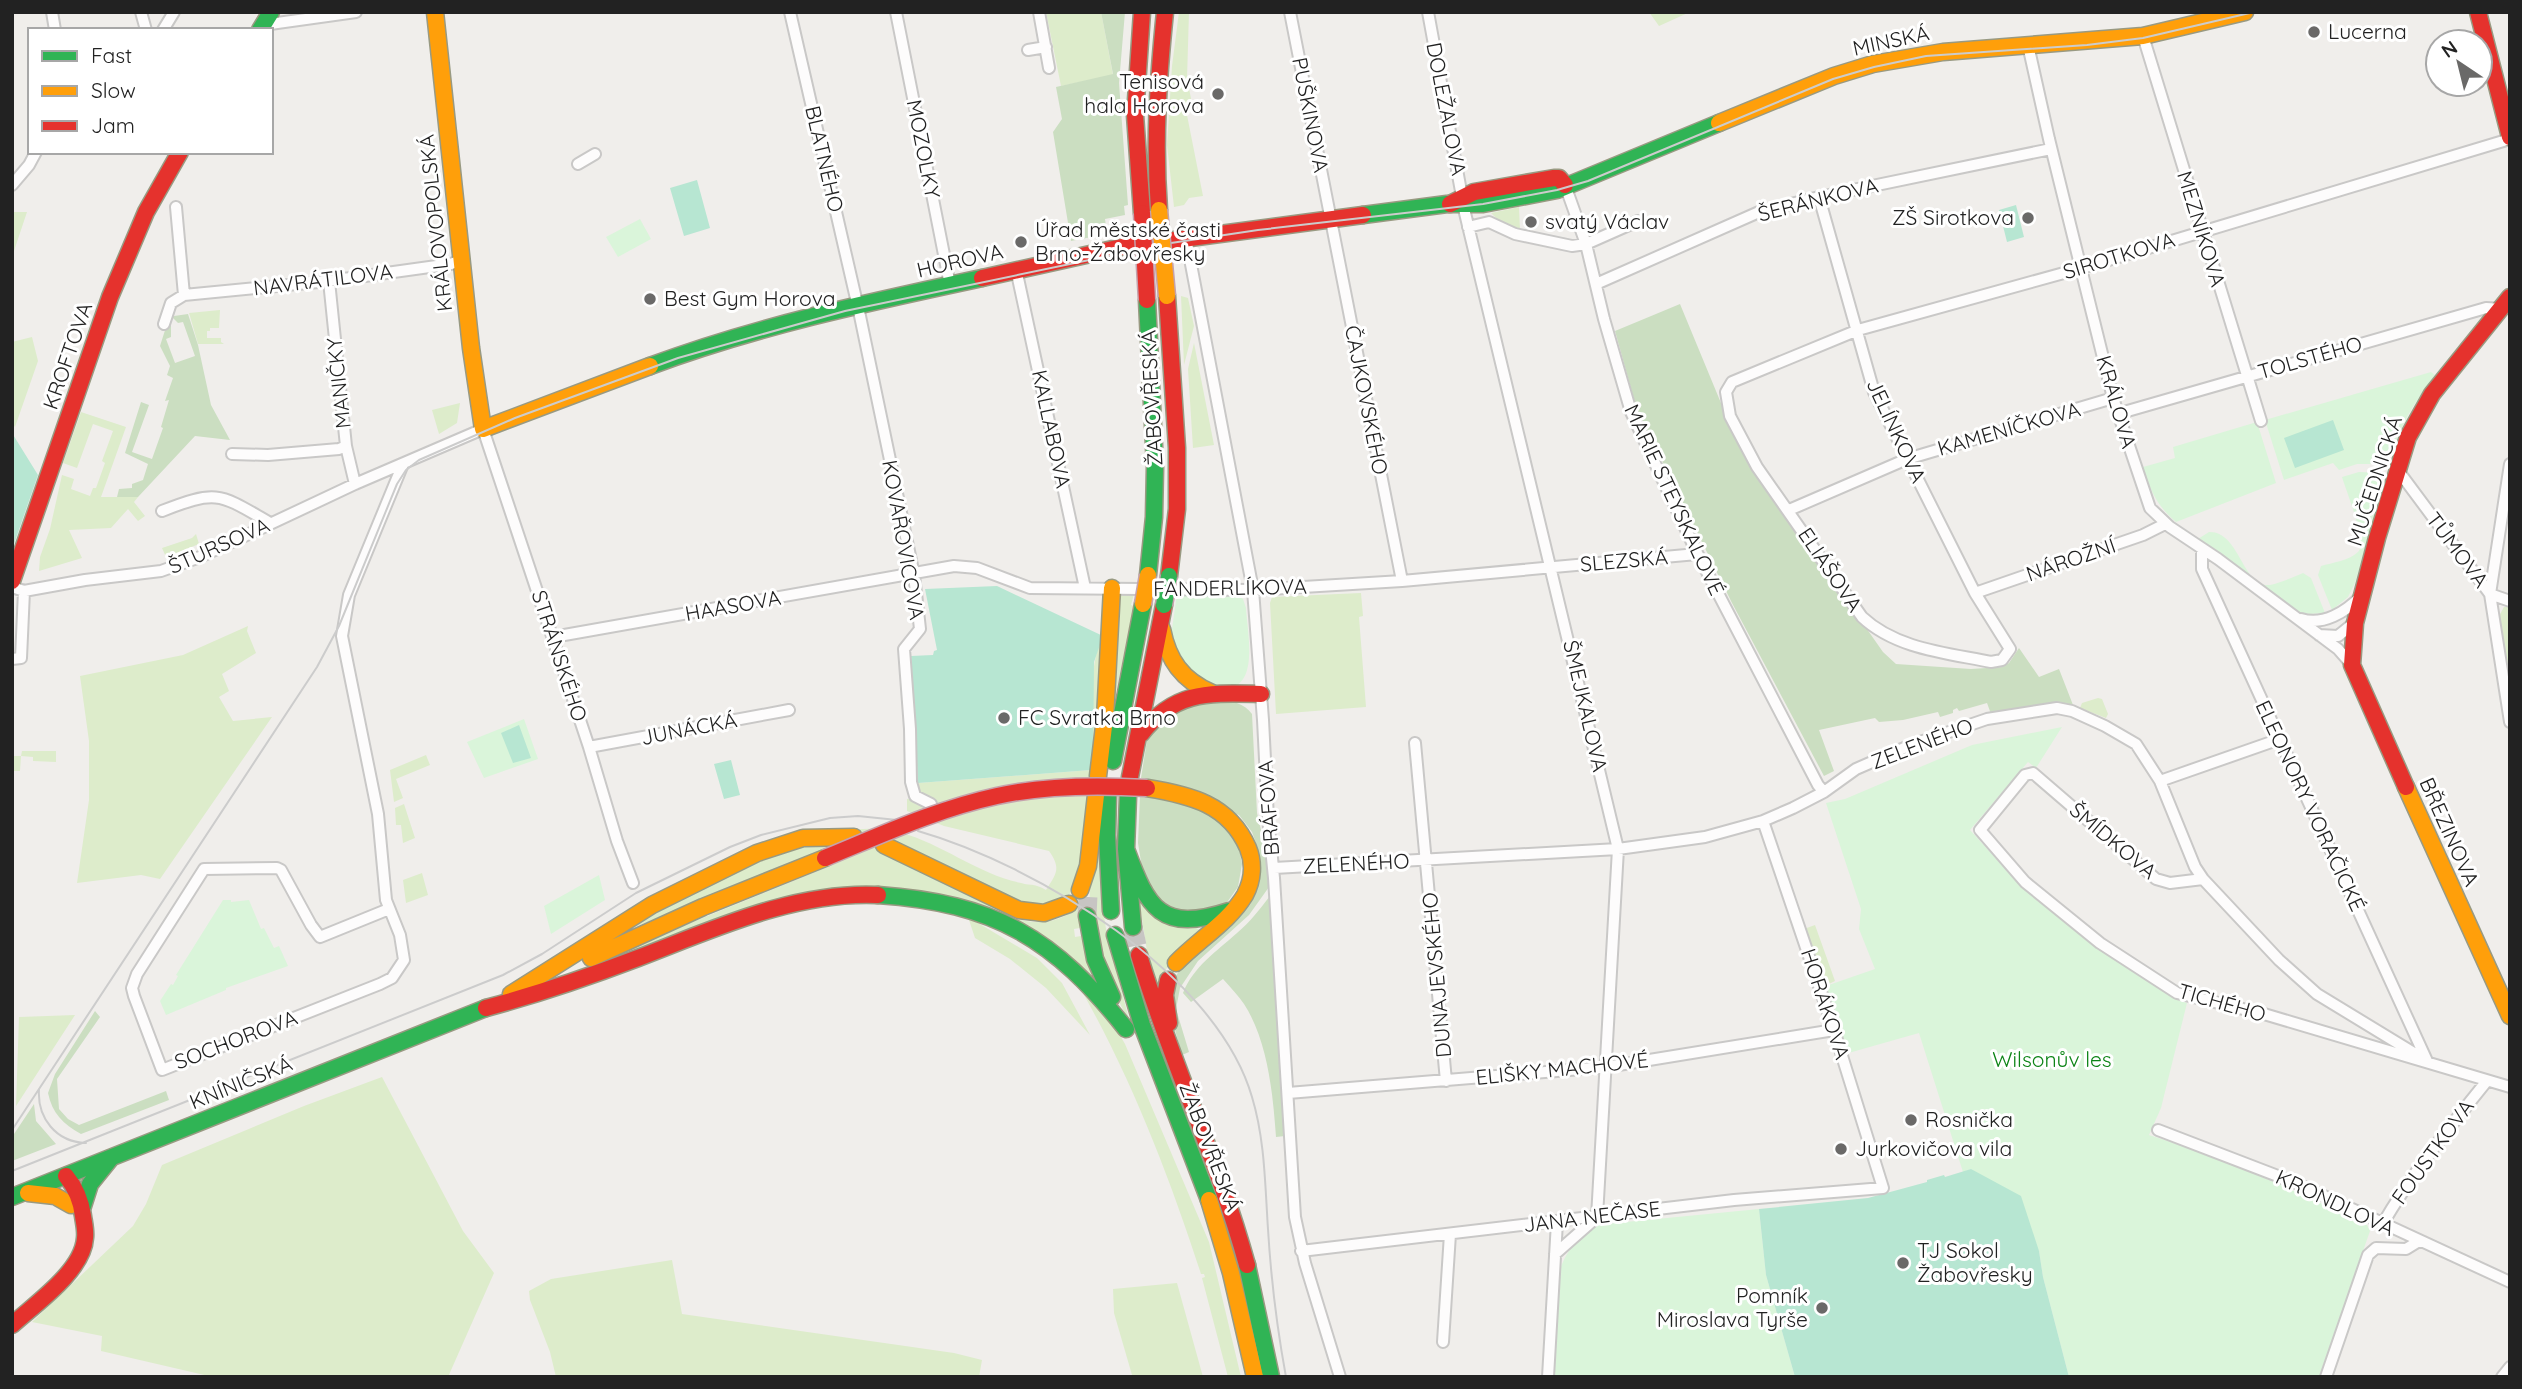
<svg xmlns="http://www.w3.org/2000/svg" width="2522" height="1389" font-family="Quicksand,sans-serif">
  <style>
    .grass { fill: #ddeccb }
    .forest { fill: #cbdec1 }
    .park { fill: #daf5da }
    .pitch { fill: #b7e6d2 }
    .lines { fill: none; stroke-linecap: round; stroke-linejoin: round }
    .highway-tunnel { stroke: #c7c5c3; stroke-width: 19; stroke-dasharray: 19 10; stroke-linecap: butt }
    .street-casing { stroke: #c9c8c7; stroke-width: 14 }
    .fast-casing { stroke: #999a82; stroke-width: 19 }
    .slow-casing { stroke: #999a82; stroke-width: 19 }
    .jam-casing { stroke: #999a82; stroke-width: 19 }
    .street { stroke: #fdfcfc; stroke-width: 10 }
    .fast { stroke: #30b455; stroke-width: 16 }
    .slow { stroke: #ff9f0a; stroke-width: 16 }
    .jam { stroke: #e5322d; stroke-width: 16 }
    .tram { stroke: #ccc; stroke-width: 2 }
    .fast-bridge-casing { stroke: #c5a2ac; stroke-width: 19; stroke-linecap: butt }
    .slow-bridge-casing { stroke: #c5a2ac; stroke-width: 19; stroke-linecap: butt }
    .jam-bridge-casing { stroke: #c5a2ac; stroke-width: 19; stroke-linecap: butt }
    .fast-bridge { stroke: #30b455; stroke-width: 16 }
    .slow-bridge { stroke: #ff9f0a; stroke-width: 16 }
    .jam-bridge { stroke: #e5322d; stroke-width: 16 }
    .poi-dot { fill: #6a6968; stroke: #fff; stroke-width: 2.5 }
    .labels { text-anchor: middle; stroke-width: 6; stroke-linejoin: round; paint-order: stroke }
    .poi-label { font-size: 21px; fill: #222; stroke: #fff; text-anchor: start }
    .street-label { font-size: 21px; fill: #222; stroke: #fff }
    .park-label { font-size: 21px; fill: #0c8416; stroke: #fff }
  </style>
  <rect width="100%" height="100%" fill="#f0eeeb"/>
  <!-- grass -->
  <path class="grass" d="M1046 12H1101L1113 75 1061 86Z
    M1179 12H1189L1187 79 1193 108 1186 110 1203 196 1189 198 1184 205 1174 207 1167 145 1172 66Z
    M1649 12H1690L1659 26Z
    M1519 207 1520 230 1499 221 1491 213Z
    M12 212H27L12 257Z
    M1181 296 1188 298 1194 326 1184 365Z
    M187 306 189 313 220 310 219 328H210V331H207V338H221V342L224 344H198Z
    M32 337 38 361 15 427 12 423V342Z
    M1194 343 1214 445 1193 448 1188 369Z
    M460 403 457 423 439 434 432 410Z
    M81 412 126 427 101 497H138L134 502 145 516 138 521 128 509 111 528 69 530 82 558 39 571 40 557 50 529 62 475 74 479 71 489 90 496 93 488H96L105 463 102 461 113 431 93 424 77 468 63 463Z
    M196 534 199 544 166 557 162 548 192 538Z
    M1121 593 1134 594 1131 605 1134 606 1110 721Z
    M1361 593 1363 616 1359 617 1366 707 1276 714 1270 603 1272 597Z
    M2504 607H2510V684L2499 616Z
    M248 626 247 631 256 653 222 674 229 691 219 697 233 721 272 717 160 879 141 875 77 883 89 800V741L80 676 183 655Z
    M1104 635 1099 719 1081 863C1075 895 1060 917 1024 908 964 884 910 836 844 831 905 820 938 850 990 873 999 877 1011 881 1021 883 1032 886 1034 883 1046 890 1057 873 1061 868 1049 851L944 826 907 811V799L916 798 918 783 1091 770 1093 765C1093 730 1086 664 1104 635Z
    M2098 698 2102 699 2108 714 2106 718 2080 708 2082 703Z
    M22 751H56V762L33 761V757L21 756 20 771H13L12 784V756H21Z
    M426 755 430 765 396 779 403 798 394 802 390 770Z
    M404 804 415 838 403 843 401 825H396L395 808Z
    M1099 829 1102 904 1107 935 1130 1023C1113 992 1098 956 1091 921 1086 892 1095 858 1099 829Z
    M805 844 867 845 881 850 1021 920C1044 925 1061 921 1079 907L1080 928 1074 929 1075 937 1081 936 1092 975 1060 949 890 889 606 959 641 943 828 867 809 858 622 932 734 871Z
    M422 873 428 895 406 903 403 880Z
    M1139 900 1200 930 1169 963 1158 988 1149 964Z
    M968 917 1037 958 1062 983 1090 1035 1046 988 1010 959 975 938Z
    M1815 925 1835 981 1823 987 1804 929Z
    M1075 979 1114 1025 1125 1044 1209 1242 1241 1377H1228L1202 1278 1205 1277 1204 1274H1201C1168 1172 1129 1072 1075 979Z
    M75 1015 18 1103 16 1106 19 1017Z
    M382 1077 463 1231 494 1273 448 1377H213L101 1351 102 1336 32 1322 133 1226 146 1204 162 1165 304 1106Z
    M672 1260 682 1314 954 1353 982 1360 979 1377H556L550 1352 530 1300 529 1291 551 1279Z
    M1177 1283 1203 1377H1117L1132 1375 1114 1313 1113 1289Z"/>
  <!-- forest -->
  <path class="forest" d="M1101 12H1125L1119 83 1128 205 1124 206 1125 215 1105 219 1107 234 1071 241 1053 132 1062 119 1056 87 1113 74Z
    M1680 304 1728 420 1749 461 1883 652 1896 664 1971 669 2002 667 2009 663 2019 648 2039 677 2059 669 2073 705 1991 714 1987 703 1959 711 1957 708 1953 710V713L1940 717 1938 712 1903 720 1879 722 1875 718 1819 730 1834 771 1824 776 1732 603 1637 410 1615 331Z
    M173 308 174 316 188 314 198 345 211 405 230 440 195 436 138 497H117L119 489 132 488V484L143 480 148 464 125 453 141 402 149 405 132 452 152 459 163 428 161 427 169 400 165 401 173 378 167 375 170 366 160 346 167 324 171 326V337L166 339 175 363 195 356 183 322 178 323 170 315Z
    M1191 702C1212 702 1238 695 1252 714L1257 813 1266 851 1269 887 1249 915 1198 961 1180 988 1176 1009 1189 1052 1182 1055 1175 1030 1174 979 1184 963 1230 928 1250 905 1257 890 1258 849 1252 832 1239 815 1141 778 1148 734 1152 726Z
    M1140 796 1178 801 1210 815 1222 824 1239 848 1242 864 1238 887 1228 901 1216 910 1184 915 1157 899 1142 868 1138 843Z
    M1270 896 1285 1136 1276 1137C1273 1095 1268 1041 1244 1004 1238 995 1230 987 1223 979L1191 1002 1183 993C1193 967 1217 951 1237 933 1250 922 1260 909 1270 896Z
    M95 1011 100 1017 57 1079 59 1109 68 1119 79 1125 166 1091 169 1100 81 1134C63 1124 52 1113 48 1093L55 1074Z
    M34 1104 36 1121 56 1144 12 1161V1137Z"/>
  <!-- park -->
  <path class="park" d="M640 219 651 239 618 257 606 237Z
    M2431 372 2435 375C2413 403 2398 430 2388 464H2357L2339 470 2333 463 2284 480 2265 420Z
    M2257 422 2276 483 2176 522C2157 506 2150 490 2143 467L2175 458 2173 447Z
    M2359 472 2386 473 2355 583 2348 597 2332 610 2318 575 2321 566C2332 563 2350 560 2358 552 2368 543 2346 491 2342 477Z
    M2209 532C2240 531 2242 588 2270 585 2281 583 2293 577 2303 573L2311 578 2325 613 2309 614 2297 612 2256 585 2198 539Z
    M1177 594 1226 597 1235 594 1243 599 1246 608C1247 630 1260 687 1226 688 1215 688 1201 680 1190 676L1171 636Z
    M524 719 538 759 484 778 467 742Z
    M2062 727 2036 768 2028 762 1970 830 2021 886 2097 948 2175 999 2187 1003 2161 1108 2149 1135C2224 1158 2294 1191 2366 1223L2370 1231 2319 1377H2069L2043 1277 2039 1251 1971 1169 1963 1172 1919 1033 1845 1054 1823 987 1875 969 1859 929 1861 909 1826 803 1845 799 1972 745Z
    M599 875 605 900 551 934 544 906Z
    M223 900H231V902L249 900 261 929 264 928 274 948 279 946 288 966 226 988V990L166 1015 160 1001 171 984 173 985 178 976 176 975Z
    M1759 1209 1766 1275 1795 1377H1552L1558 1278C1563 1253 1576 1240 1595 1225Z"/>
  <!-- pitch -->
  <path class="pitch" d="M697 180 710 228 684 236 670 188Z
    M2016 205 2024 237 2007 242 1999 210Z
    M2333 420 2344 450 2295 468 2284 438Z
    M12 433 38 475 12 550Z
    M997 586 1103 636 1094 662 1093 765 1091 770 918 783 911 656 933 655 934 651 937 650 925 589Z
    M519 725 531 758 513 763 501 733Z
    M731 760 740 795 724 799 714 764Z
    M1971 1169 2021 1196 2039 1251 2043 1277 2069 1377H1795L1766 1275 1759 1209 1868 1198 1927 1182V1180L1944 1175 1945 1177Z"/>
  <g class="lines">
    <!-- highway-tunnel -->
    <path class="highway-tunnel" d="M1087 916 1088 895
      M1133 927 1139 955"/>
    <!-- street casing -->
    <g class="street-casing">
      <path id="street" d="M52 12 55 30
        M141 12 146 30
        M790 12 860 316 914 575 920 629 904 649 910 729 911 782 915 796 931 804
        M896 12 950 285
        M1039 12 1049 68
        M1290 12 1402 581
        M1428 12 1465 213 1618 849 1597 1217
        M263 25 356 12
        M163 30 174 12
        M2143 36 2261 421
        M2028 45 2049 139 2113 398 2150 508 2170 527 2218 559 2338 649 2352 665
        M1028 50 1046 47
        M578 164 595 154
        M12 185 29 165 36 152
        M1565 185 1586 244 1604 319 1631 412 1696 551 1818 785 1824 792
        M1819 197 1874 392 1975 593 2010 649 2002 660 1991 662C1947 653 1896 649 1862 617L1757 467 1730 416 1726 392 1732 382 1858 330 2082 268 2510 139
        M1468 227 1489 222 1515 234 1572 246 1586 244 1638 221
        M1186 238 1253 590 1263 720 1268 818 1274 878 1295 1217 1305 1263 1340 1377
        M1016 269 1085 588
        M329 281 346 446 355 484
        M1596 284 1759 212 1819 197 2051 149
        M184 295 329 281 451 264 461 260
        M164 324 171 303 184 295 176 207
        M2117 414 2486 308 2503 309
        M232 454 268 455 339 449 346 446
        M2397 469 2490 594 2510 722
        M1789 510 1907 459 2113 398
        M162 511C218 489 220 494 270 523
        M2202 549V569L2427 1061
        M12 587 24 591 85 580 161 571 200 557 355 484 483 429 589 747 617 841 633 883
        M1975 593 2143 535 2165 524
        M2490 594 2510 464
        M2490 594 2510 601
        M2301 619C2323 626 2346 612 2361 596
        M2319 635 2338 636 2354 623
        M553 637 954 566 977 568 1030 588 1253 590 1402 581 1697 554
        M12 659 21 658 24 591
        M1415 743 1446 1081
        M589 747 789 710
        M2160 781 2280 739
        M1274 868 1618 849 1705 837 1763 821 1793 808 1824 792 1856 769 1911 745 1987 719 2057 708 2072 711 2105 726 2136 744 2160 781 2195 867 2203 879 2279 960 2317 994 2427 1061
        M2203 879 2170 883 2156 879 2033 773 2025 775 1980 830 2025 882 2100 943 2177 993 2264 1014 2510 1087
        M389 909 320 937 311 925 281 870 277 868 204 869 137 974 132 988 134 996 162 1070 380 984 392 978 404 960 400 935 386 900 378 814 342 636 349 595 403 464
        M1288 1093 1606 1067 1834 1030
        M2158 1130 2296 1183 2510 1282
        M2382 1225C2412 1173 2449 1128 2486 1082
        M1301 1251 1734 1200 1883 1188 1834 1030 1763 821
        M1555 1254 1597 1217
        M1443 1342 1450 1234
        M1548 1377 1557 1222
        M2326 1377 2368 1255 2376 1248 2406 1249 2419 1241
        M2502 1377 2510 1367"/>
    </g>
    <!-- fast casing -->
    <g class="fast-casing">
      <path id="fast" d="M260 30 271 12
        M1363 215 1447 204H1483L1557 190 1719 123
        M1147 300 1155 467 1154 517 1148 575
        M650 366C757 326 870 302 982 278
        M1113 761 1143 604
        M1108 795 1107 835 1111 911
        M1128 796 1126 849 1133 927
        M1126 849C1148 909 1161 933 1229 911
        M878 895C995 903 1054 938 1126 1029
        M1087 916 1095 959 1112 997
        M1115 935 1142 1025 1209 1200
        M12 1197 486 1008
        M83 1206 90 1184 111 1158
        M1247 1265 1271 1377"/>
    </g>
    <!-- slow casing -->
    <g class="slow-casing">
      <path id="slow" d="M435 12 471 348 483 429 650 366
        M1719 123 1834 76 1873 64 1943 52 2143 36 2245 12
        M1162 629C1168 660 1182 680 1212 693
        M1098 776 1105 718 1112 588
        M2406 787 2510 1016
        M1147 788C1190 795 1229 804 1248 848 1254 863 1253 880 1245 895 1229 922 1198 940 1176 963
        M884 845 1019 910 1044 913 1069 904
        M1080 890 1088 866 1096 795
        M591 958 703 907 825 858
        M511 994 652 905 757 853 803 838 854 837
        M28 1193 55 1196 71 1205
        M1209 1200 1231 1273 1255 1377"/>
    </g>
    <!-- jam casing -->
    <g class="jam-casing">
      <path id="jam" d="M1142 12 1135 115 1142 213
        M2478 12 2510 137
        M1450 204 1474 192 1554 178H1559L1565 185
        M1159 210C1154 142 1158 80 1165 12
        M982 278 1122 247 1363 215
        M1167 296 1177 448V509L1169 576
        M12 581 110 297 146 212 180 152
        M1141 734C1175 690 1209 693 1261 694
        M1130 777 1164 605
        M2406 787 2352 665 2355 623 2377 538 2408 437 2432 394 2510 297
        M1139 955C1170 1060 1218 1159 1247 1265
        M1168 980 1165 995 1169 1023
        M486 1008C538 994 588 977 638 958 714 929 795 891 878 895
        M12 1325C35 1304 83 1271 85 1238 86 1231 84 1223 83 1216 81 1200 76 1188 66 1176"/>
    </g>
    <!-- street -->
    <use href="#street" class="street"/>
    <!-- fast -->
    <use href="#fast" class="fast"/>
    <!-- slow -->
    <use href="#slow" class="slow"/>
    <!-- jam -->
    <use href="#jam" class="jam"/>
    <!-- tram -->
    <path class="tram" d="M918 831C1036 865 1216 973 1252 1097 1265 1140 1265 1185 1268 1229 1271 1279 1277 1328 1286 1377
      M39 1089C37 1118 56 1142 86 1143
      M12 1130 317 667 339 626 397 484 406 470 419 460 515 418 678 358 845 311 1171 243 1258 230 1483 204 1557 190 1588 181 1833 79 1874 67 1926 56 2087 45 2143 38 2254 12
      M12 1171 503 975 542 954 636 893 730 847 761 835 830 818 858 816 897 820"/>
    <!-- fast-bridge casing -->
    <g class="fast-bridge-casing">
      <path id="fast-bridge" d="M1164 605 1169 576"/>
    </g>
    <!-- slow-bridge casing -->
    <g class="slow-bridge-casing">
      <path id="slow-bridge" d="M1159 210 1167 296
        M1143 604 1148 575"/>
    </g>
    <!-- jam-bridge casing -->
    <g class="jam-bridge-casing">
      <path id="jam-bridge" d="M1142 213 1147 300
        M825 858C881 835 937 809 997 796 1046 785 1097 785 1147 788"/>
    </g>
    <!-- fast-bridge -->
    <use href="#fast-bridge" class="fast-bridge"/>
    <!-- slow-bridge -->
    <use href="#slow-bridge" class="slow-bridge"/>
    <!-- jam-bridge -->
    <use href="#jam-bridge" class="jam-bridge"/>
  </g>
  <!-- markers -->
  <g class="poi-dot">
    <circle cx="2314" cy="32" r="7"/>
    <circle cx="1218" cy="94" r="7"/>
    <circle cx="2028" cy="218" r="7"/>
    <circle cx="1531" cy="222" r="7"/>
    <circle cx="1021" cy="242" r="7"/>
    <circle cx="650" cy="299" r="7"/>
    <circle cx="1004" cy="718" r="7"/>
    <circle cx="1911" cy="1120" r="7"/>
    <circle cx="1841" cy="1149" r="7"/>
    <circle cx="1903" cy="1263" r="7"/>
    <circle cx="1822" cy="1308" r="7"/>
  </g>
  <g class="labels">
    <!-- poi labels -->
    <g class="poi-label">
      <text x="2328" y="39">Lucerna</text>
      <text x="1204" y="89" text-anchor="end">Tenisová<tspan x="1204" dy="24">hala Horova</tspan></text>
      <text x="2014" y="225" text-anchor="end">ZŠ Sirotkova</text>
      <text x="1545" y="229">svatý Václav</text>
      <text x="1035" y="237">Úřad městské časti<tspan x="1035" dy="24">Brno-Žabovřesky</tspan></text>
      <text x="664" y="306">Best Gym Horova</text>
      <text x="1018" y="725">FC Svratka Brno</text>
      <text x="1925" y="1127">Rosnička</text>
      <text x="1855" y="1156">Jurkovičova vila</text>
      <text x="1917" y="1258">TJ Sokol<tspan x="1917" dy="24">Žabovřesky</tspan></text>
      <text x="1808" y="1303" text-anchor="end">Pomník<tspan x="1808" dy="24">Miroslava Tyrše</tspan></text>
    </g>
    <!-- street labels -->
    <g class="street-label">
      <text transform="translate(1891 41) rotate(-12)" y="7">MINSKÁ</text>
      <text transform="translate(1446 109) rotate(79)" y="7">DOLEŽALOVA</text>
      <text transform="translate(1310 115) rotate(79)" y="7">PUŠKINOVA</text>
      <text transform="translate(923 149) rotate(79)" y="7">MOZOLKY</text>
      <text transform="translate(824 159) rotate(77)" y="7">BLATNÉHO</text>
      <text transform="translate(1818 200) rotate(-14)" y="7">ŠERÁNKOVA</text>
      <text transform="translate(436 223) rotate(-96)" y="7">KRÁLOVOPOLSKÁ</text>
      <text transform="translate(2201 229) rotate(73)" y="7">MEZNÍKOVA</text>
      <text transform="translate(2119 256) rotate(-17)" y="7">SIROTKOVA</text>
      <text transform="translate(960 261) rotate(-13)" y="7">HOROVA</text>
      <text transform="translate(323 280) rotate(-7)" y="7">NAVRÁTILOVA</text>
      <text transform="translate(68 356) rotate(-71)" y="7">KROFTOVA</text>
      <text transform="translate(2310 358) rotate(-16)" y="7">TOLSTÉHO</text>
      <text transform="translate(339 383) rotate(-96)" y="7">MANIČKY</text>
      <text transform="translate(1152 398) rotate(-93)" y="7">ŽABOVŘESKÁ</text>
      <text transform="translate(1366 400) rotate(79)" y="7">ČAJKOVSKÉHO</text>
      <text transform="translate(2116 402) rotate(74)" y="7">KRÁLOVA</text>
      <text transform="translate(1051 429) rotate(78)" y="7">KALLABOVA</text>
      <text transform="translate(2009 429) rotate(-16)" y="7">KAMENÍČKOVA</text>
      <text transform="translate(1896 431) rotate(65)" y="7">JELÍNKOVA</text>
      <text transform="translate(2375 481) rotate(-72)" y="7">MUČEDNICKÁ</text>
      <text transform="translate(1674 500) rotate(65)" y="7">MARIE STEYSKALOVÉ</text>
      <text transform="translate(903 540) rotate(80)" y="7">KOVAŘOVICOVA</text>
      <text transform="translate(219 546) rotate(-24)" y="7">ŠTURSOVA</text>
      <text transform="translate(2457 550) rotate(53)" y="7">TŮMOVA</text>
      <text transform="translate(2071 560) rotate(-19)" y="7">NÁROŽNÍ</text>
      <text transform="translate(1624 561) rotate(-5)" y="7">SLEZSKÁ</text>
      <text transform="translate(1830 570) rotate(56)" y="7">ELIÁŠOVA</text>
      <text transform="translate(1230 588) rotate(-1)" y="7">FANDERLÍKOVA</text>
      <text transform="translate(733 606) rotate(-10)" y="7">HAASOVA</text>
      <text transform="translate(559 656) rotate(72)" y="7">STRÁNSKÉHO</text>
      <text transform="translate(1585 706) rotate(77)" y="7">ŠMEJKALOVA</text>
      <text transform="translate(689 729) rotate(-11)" y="7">JUNÁCKÁ</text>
      <text transform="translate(1922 744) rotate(-21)" y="7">ZELENÉHO</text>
      <text transform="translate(2310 806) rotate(65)" y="7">ELEONORY VORAČICKÉ</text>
      <text transform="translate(1269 808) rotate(-94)" y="7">BRÁFOVA</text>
      <text transform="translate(2449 832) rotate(66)" y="7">BŘEZINOVA</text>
      <text transform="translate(2113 841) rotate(40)" y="7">ŠMÍDKOVA</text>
      <text transform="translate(1356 864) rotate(-3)" y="7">ZELENÉHO</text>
      <text transform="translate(1437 975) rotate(-95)" y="7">DUNAJEVSKÉHO</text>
      <text transform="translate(2222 1003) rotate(16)" y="7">TICHÉHO</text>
      <text transform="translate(1825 1004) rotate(72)" y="7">HORÁKOVA</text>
      <text transform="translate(236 1040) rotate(-21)" y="7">SOCHOROVA</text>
      <text transform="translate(1562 1069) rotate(-6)" y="7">ELIŠKY MACHOVÉ</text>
      <text transform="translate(241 1083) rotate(-22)" y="7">KNÍNIČSKÁ</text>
      <text transform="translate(1210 1147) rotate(69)" y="7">ŽABOVŘESKÁ</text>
      <text transform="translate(2433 1152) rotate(-54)" y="7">FOUSTKOVA</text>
      <text transform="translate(2335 1203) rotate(25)" y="7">KRONDLOVA</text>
      <text transform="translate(1592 1217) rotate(-7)" y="7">JANA NEČASE</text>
    </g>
    <!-- park labels -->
    <g class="park-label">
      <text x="2052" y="1067">Wilsonův les</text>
    </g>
  </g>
  <!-- border -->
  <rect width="2522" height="1389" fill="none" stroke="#222222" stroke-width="28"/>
  <!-- legend -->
  <rect x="28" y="28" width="245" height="126" fill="#ffffff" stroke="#a7a7a7" stroke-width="2"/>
  <rect x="42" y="51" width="35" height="10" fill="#30b455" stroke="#a7a7a7" stroke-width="2"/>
  <text x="91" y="63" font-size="21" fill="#222222">Fast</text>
  <rect x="42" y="86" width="35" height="10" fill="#ff9f0a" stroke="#a7a7a7" stroke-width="2"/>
  <text x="91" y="98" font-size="21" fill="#222222">Slow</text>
  <rect x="42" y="121" width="35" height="10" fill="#e5322d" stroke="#a7a7a7" stroke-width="2"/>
  <text x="91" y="133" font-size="21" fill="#222222">Jam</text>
  <!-- north arrow -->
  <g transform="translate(2459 63) rotate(325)"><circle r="33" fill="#ffffff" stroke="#a7a7a7" stroke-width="2"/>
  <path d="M0-5L12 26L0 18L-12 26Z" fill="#6a6968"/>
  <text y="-10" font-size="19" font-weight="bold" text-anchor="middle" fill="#222222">N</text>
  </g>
</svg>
